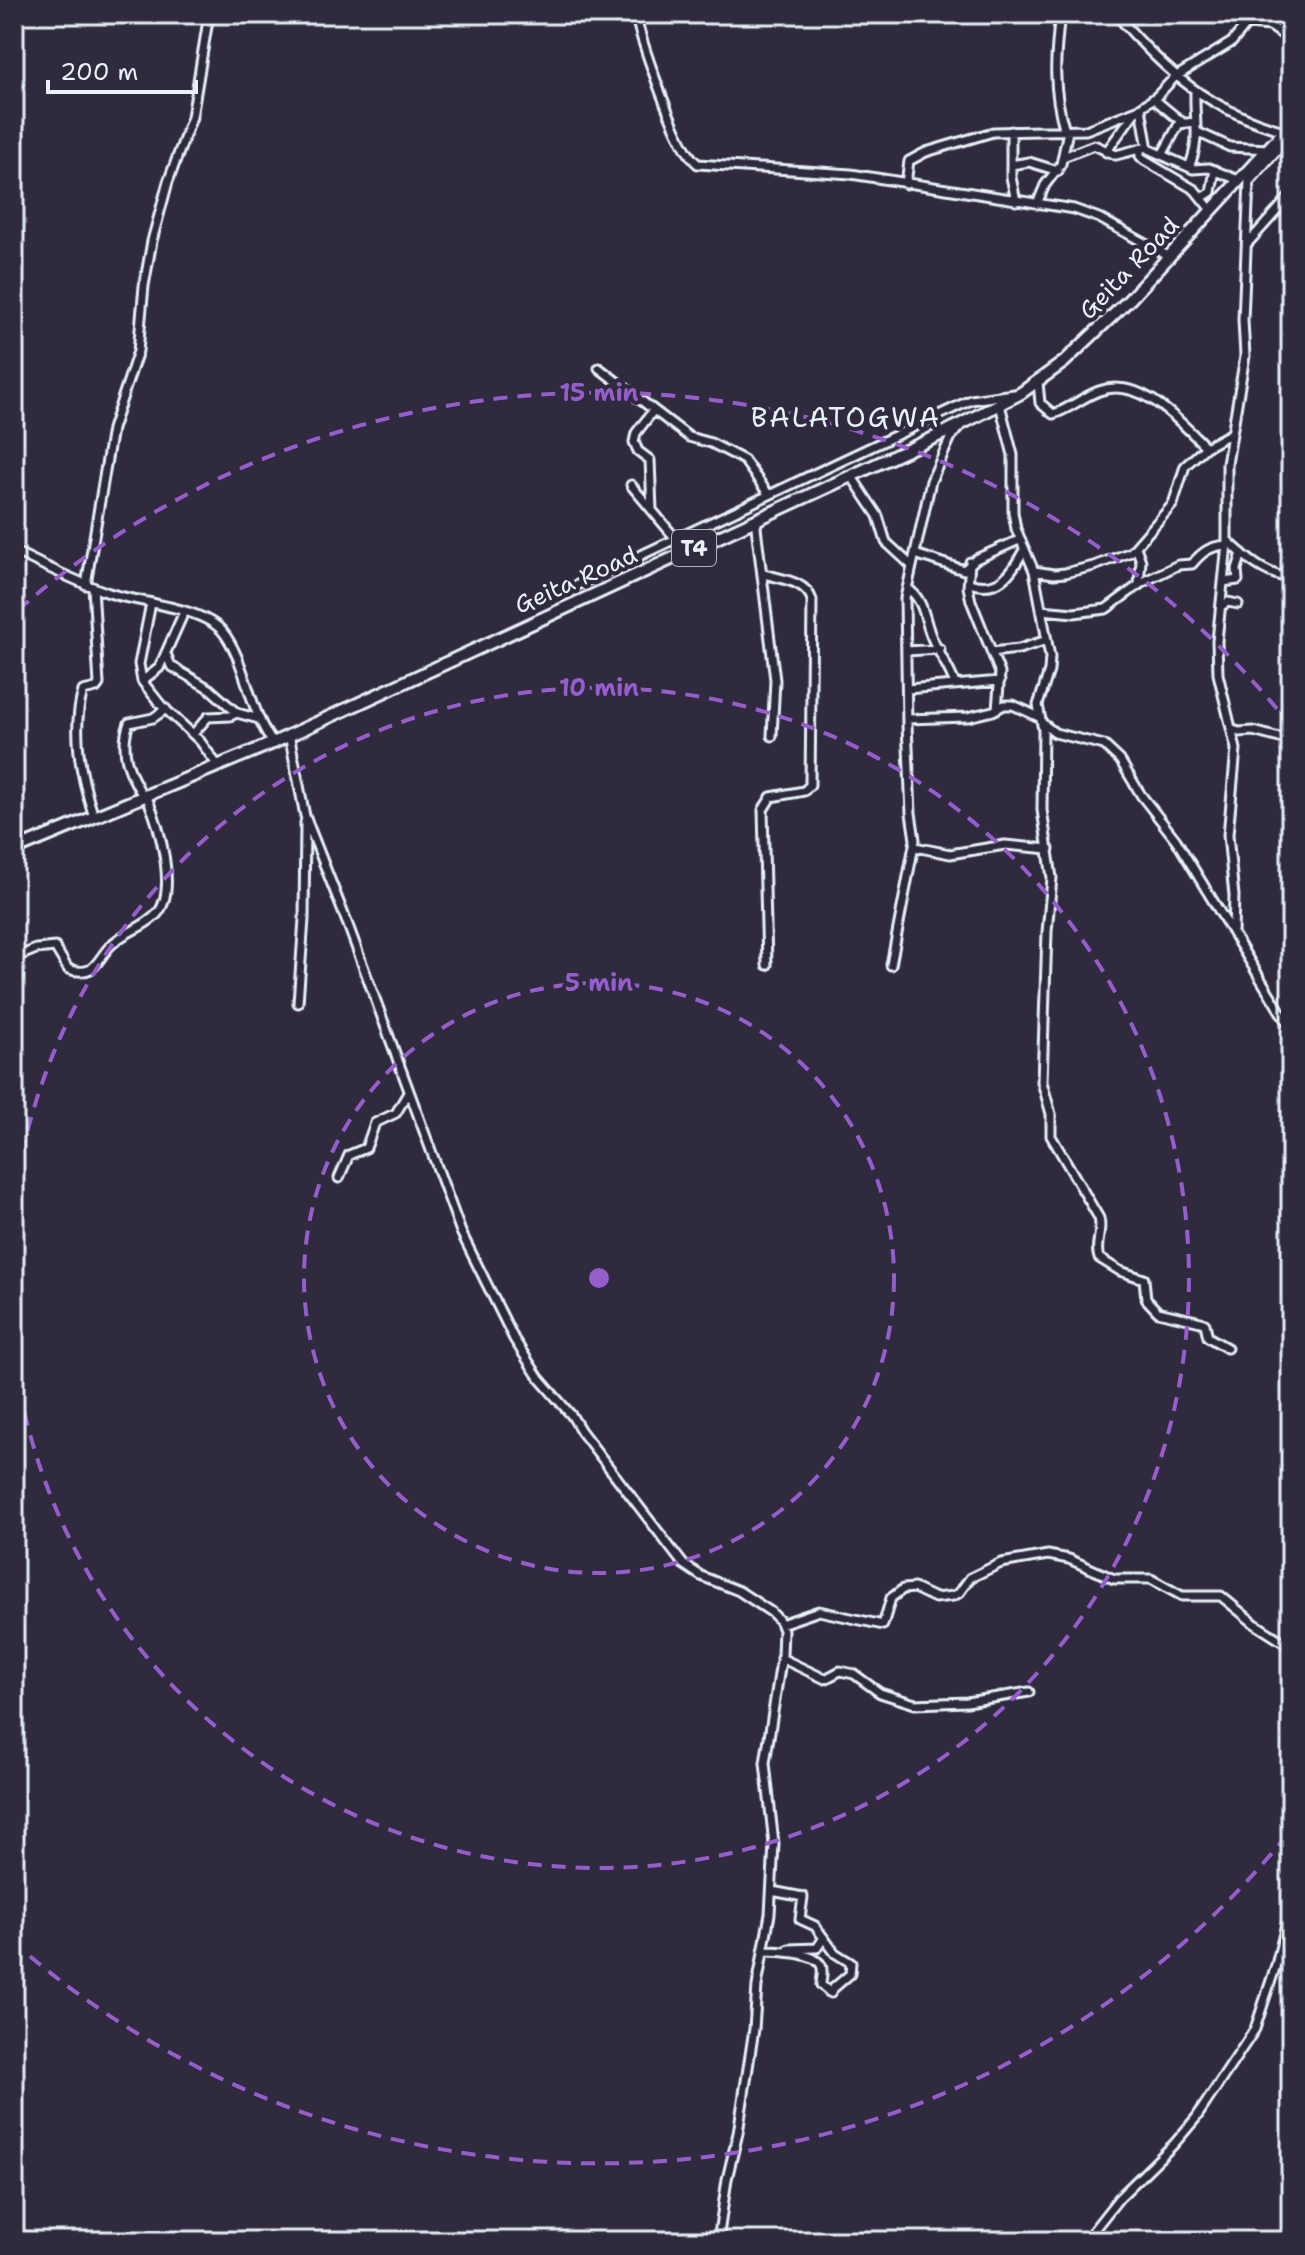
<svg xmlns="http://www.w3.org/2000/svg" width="1305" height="2255" font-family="'Shantell Sans',sans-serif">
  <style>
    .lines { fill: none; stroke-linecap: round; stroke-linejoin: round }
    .minor-casing { stroke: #e8f1f8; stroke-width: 13 }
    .highway-casing { stroke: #e8f1f8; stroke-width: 16 }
    .minor { stroke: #2f2a3d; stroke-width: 7 }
    .highway { stroke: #2f2a3d; stroke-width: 10 }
    .ring { fill: none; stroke: #965dcd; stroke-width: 4; stroke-dasharray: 14 10 }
    .labels { text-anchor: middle; stroke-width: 8; stroke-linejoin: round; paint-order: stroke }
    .shield { fill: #2f2a3d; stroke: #b0b5c0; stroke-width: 2 }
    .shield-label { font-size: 22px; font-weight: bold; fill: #e8f1f8 }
    .street-label { font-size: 24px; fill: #e8f1f8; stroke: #2f2a3d }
    .quarter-label { font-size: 28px; letter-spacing: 2px; fill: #e8f1f8; stroke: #2f2a3d }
    .centre { fill: #965dcd; stroke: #2f2a3d; stroke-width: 4 }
    .ring-label { font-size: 24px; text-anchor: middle; font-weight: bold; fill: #965dcd; stroke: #2f2a3d; stroke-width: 8; stroke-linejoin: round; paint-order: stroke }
  </style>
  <rect width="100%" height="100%" fill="#2f2a3d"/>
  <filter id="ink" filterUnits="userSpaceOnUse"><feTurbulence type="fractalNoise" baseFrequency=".0125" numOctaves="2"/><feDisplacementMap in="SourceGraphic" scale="16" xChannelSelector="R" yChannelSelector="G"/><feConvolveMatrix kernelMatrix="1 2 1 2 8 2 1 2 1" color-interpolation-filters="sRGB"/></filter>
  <g filter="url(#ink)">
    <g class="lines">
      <!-- minor casing -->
      <g class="minor-casing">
        <path id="minor" d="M635 14C642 42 677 150 698 164L851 174 1074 209 1099 218 1168 256
          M1060 14C1055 57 1052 89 1065 131
          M1116 14C1165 72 1210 111 1284 131
          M1225 14 1247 24 1270 26 1291 40
          M1290 14 1291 20
          M1291 66 1287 77 1291 91
          M1154 99 1182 122
          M1141 108 1148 149 1193 169 1209 168 1238 180
          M1011 131V177L1016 201
          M1197 132 1230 147 1268 149
          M1140 149V156L1144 160 1195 190 1211 210
          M1106 152 1135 112
          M1162 155 1179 124 1195 122
          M1063 157 1094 145 1116 155 1143 148
          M1011 165 1029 162 1058 171
          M1189 167C1201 140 1194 120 1195 92
          M1250 181 1291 134
          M906 184 909 161 926 152 993 132 1086 130 1137 110 1157 96 1175 77 1232 42 1255 14
          M1203 197 1211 192 1215 170
          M1037 204 1045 185 1061 164 1068 131
          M1248 243 1291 195
          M599 368 689 437 711 443 744 460 769 495
          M1038 382 1040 403 1053 414C1070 409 1082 397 1099 391 1141 376 1179 421 1206 447
          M1000 405 1013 455V512L1016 529 1034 571 1050 657 1049 671 1038 705 1043 730 1042 810 1052 878 1047 932 1042 1082 1051 1114V1136L1099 1218C1103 1232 1094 1245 1099 1258L1120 1271 1144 1279 1146 1299 1158 1312 1201 1322 1205 1324 1208 1337 1227 1348
          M853 475 852 477 878 516 886 542 912 566
          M631 485 676 539
          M652 510 650 460 638 451 634 442 636 433 653 411
          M758 519 756 527 775 680 772 736
          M1227 540C1246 558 1265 575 1291 578
          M1136 547 1141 561 1139 584
          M14 551C45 566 76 582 109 593 139 603 203 607 223 632 246 661 249 711 273 743
          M915 554 964 570 976 559 1019 540
          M970 562 968 587 971 601 1000 673 997 709
          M1034 571 1054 574 1065 573 1094 566 1131 552 1173 504 1185 466 1206 447 1230 434
          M764 574C781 579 806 581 812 600L810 785 804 791 771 797 763 810 767 965
          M1223 582 1238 580 1237 569 1242 553
          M969 583C1000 593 1011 573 1024 550
          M86 585 112 429 138 351 144 286 152 241 168 182 192 117 209 14
          M93 587 99 684 96 688 83 691C71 731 81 778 94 817
          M907 588C925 600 924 620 932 638 939 654 949 667 955 684
          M567 590 971 400 1014 394
          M151 603 139 664 142 681 161 705 200 741 218 766
          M1221 606 1228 602 1238 604
          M1041 610 1074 613 1106 609 1143 582 1178 565 1192 564C1202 552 1210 546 1227 545
          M906 651 940 649
          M991 652 1019 649 1047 640
          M167 656 171 666 210 689 237 713 259 719
          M142 681 159 668 184 612
          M907 689 1000 681
          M907 719 968 717 993 711 1004 705H1013L1039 717
          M1042 723 1055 733 1104 745 1120 760 1141 795 1176 840 1291 1029
          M1233 730 1239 732 1253 731 1291 741
          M193 734 208 717 230 716 237 713
          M289 734 305 816 348 925 461 1232 514 1339 539 1378 572 1416 581 1431 683 1564 701 1576 739 1591 771 1612 779 1620 783 1630 782 1655 765 1763 774 1844 770 1914 757 1986 754 2029 738 2133 727 2179 718 2241
          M143 796C129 774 119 750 129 723L153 718 166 709
          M915 847 950 854 1005 845 1049 849
          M1233 934 1234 896 1228 835 1236 749 1218 674 1217 641 1227 544V464L1245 356 1243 320 1249 181 1253 165
          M14 958 36 949 55 947 68 969C96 978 96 960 111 945 125 931 144 928 157 914 178 891 159 825 148 800L149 794
          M891 965 915 840 911 813 907 725 905 598 931 481 951 437 959 428
          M298 1003 304 919 305 822
          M339 1178 349 1155 366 1148 375 1123 396 1113 409 1091
          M781 1624 819 1611 883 1625 891 1598 903 1589 914 1588 935 1598 953 1596 959 1593 970 1578 1001 1563 1048 1555 1069 1559 1114 1579H1151L1182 1596H1221L1255 1624 1291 1647
          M781 1658 825 1679 840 1671 854 1674 880 1693 915 1704 967 1702 1029 1692
          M1289 1794H1291
          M772 1891 803 1897 800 1919 815 1926 835 1953 851 1963 850 1974 829 1992
          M789 1949 817 1948 823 1939
          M763 1951C777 1951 813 1952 821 1965 824 1971 821 1979 821 1985L831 1993
          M1085 2241 1119 2198 1174 2144 1196 2118 1255 2029 1276 1965 1291 1905"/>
      </g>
      <!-- highway casing -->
      <g class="highway-casing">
        <path id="highway" d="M14 850 273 743 942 434 1021 393 1064 362 1130 299 1291 124"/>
      </g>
      <!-- minor -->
      <use href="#minor" class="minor"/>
      <!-- highway -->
      <use href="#highway" class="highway"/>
    </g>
  </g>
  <!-- distance rings -->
  <g class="ring">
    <circle cx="599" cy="1278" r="295"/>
    <path d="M14 1201A590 590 0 1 1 14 1355"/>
    <path d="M1287 1835A885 885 0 0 1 18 1946M18 610A885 885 0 0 1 1287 721"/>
  </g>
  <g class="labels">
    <!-- shield labels -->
    <rect class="shield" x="672" y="530" width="44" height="36" rx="6"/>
    <g class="shield-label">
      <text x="694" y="556">T4</text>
    </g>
    <!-- street labels -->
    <g class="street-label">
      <text transform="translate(1129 268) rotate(-46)" y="8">Geita Road</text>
      <text transform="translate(576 580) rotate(-24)" y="8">Geita Road</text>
    </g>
    <!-- quarter labels -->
    <g class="quarter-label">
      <text x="846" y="427">BALATOGWA</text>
    </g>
  </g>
  <circle cx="599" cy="1278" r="12" class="centre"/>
  <g class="ring-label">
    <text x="599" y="401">15 min</text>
    <text x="599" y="696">10 min</text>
    <text x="599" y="991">5 min</text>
  </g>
  <!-- margin -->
  <rect width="1305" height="2255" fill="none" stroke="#2f2a3d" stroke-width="48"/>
  <rect x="24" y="24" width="1257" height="2207" fill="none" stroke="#e8f1f8" stroke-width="3" filter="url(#ink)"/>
  <!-- scale -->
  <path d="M48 80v12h148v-12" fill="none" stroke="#e8f1f8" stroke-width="4"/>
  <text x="60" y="80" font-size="24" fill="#e8f1f8" stroke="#2f2a3d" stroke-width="6" paint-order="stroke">200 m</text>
</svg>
